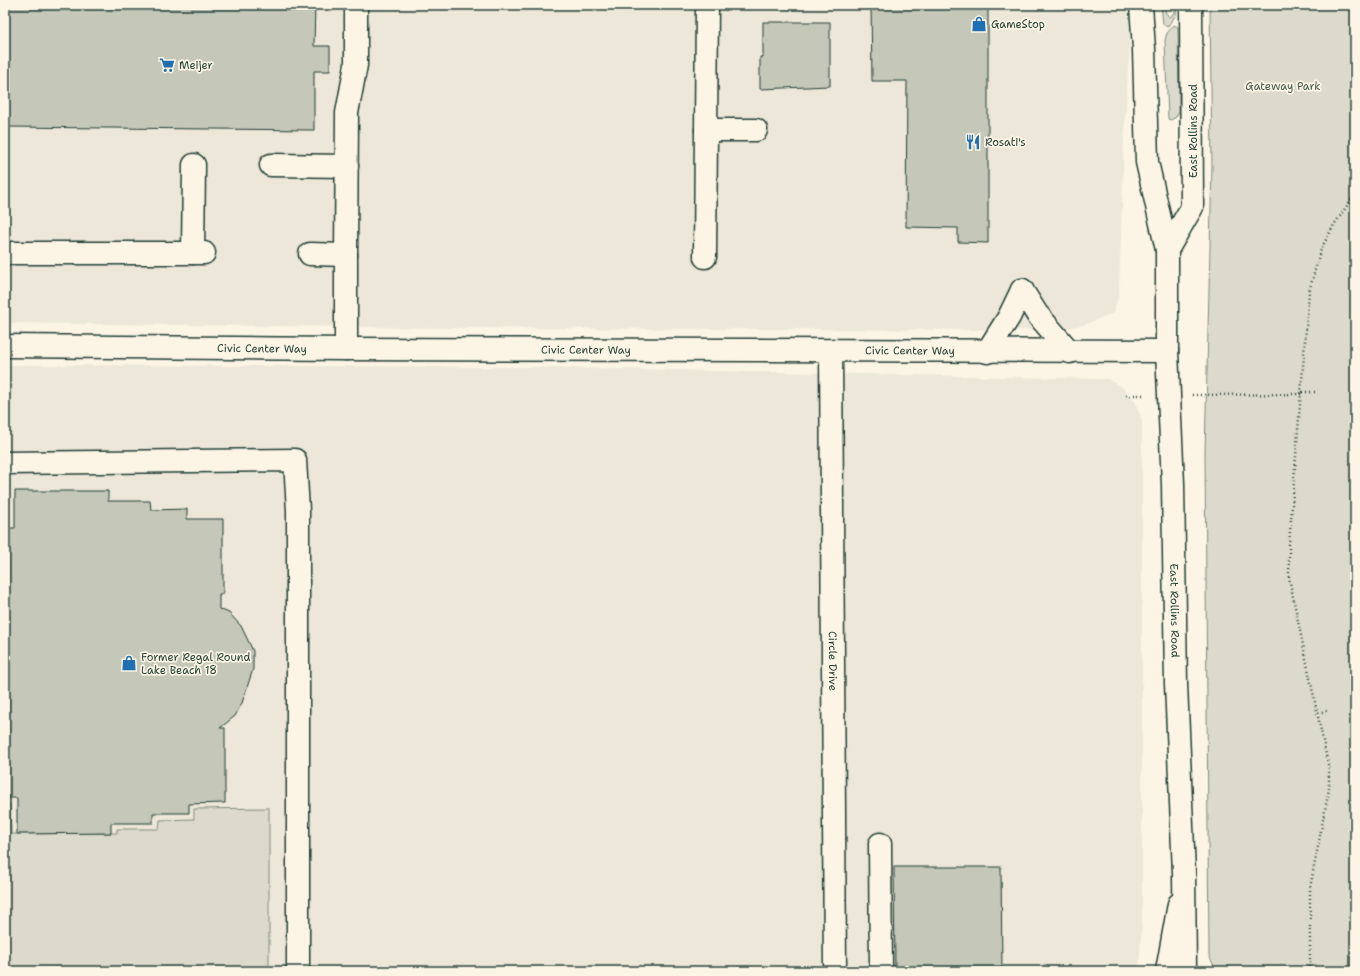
<svg xmlns="http://www.w3.org/2000/svg" width="1360" height="976" font-family="'Shantell Sans',sans-serif">
  <style>
    .built { fill: #ece7d8 }
    .green { fill: #dcdacc; stroke: #7e8c80 }
    .building { fill: #c5c7b9; stroke: #1f3d34 }
    .lines { fill: none; stroke-linecap: round; stroke-linejoin: round }
    .minor-casing { stroke: #1f3d34; stroke-width: 25 }
    .major-casing { stroke: #1f3d34; stroke-width: 25 }
    .path { stroke: #1f3d34; stroke-width: 2.5; stroke-dasharray: 1 3; stroke-linecap: butt }
    .minor { stroke: #fcf5e5; stroke-width: 22 }
    .major { stroke: #fcf5e5; stroke-width: 22 }
    .labels { text-anchor: middle; stroke-width: 3.5; stroke-linejoin: round; paint-order: stroke }
    .poi-label { font-size: 11px; fill: #1f3d34; stroke: #fcf5e5; text-anchor: start }
    .park-label { font-size: 11px; fill: #455c52; stroke: #fcf5e5 }
    .street-label { font-size: 11px; fill: #1f3d34; stroke: #fcf5e5 }
  </style>
  <rect width="100%" height="100%" fill="#fcf5e5"/>
  <filter id="ink" filterUnits="userSpaceOnUse"><feTurbulence type="fractalNoise" baseFrequency=".025" numOctaves="2"/><feDisplacementMap in="SourceGraphic" scale="8" xChannelSelector="R" yChannelSelector="G"/><feConvolveMatrix kernelMatrix="1 2 1 2 8 2 1 2 1" color-interpolation-filters="sRGB"/></filter>
  <g filter="url(#ink)">
    <!-- built -->
    <path class="built" d="M5 5H1128L1131 21 1124 140 1119 295 1113 313 1084 325 1052 330 445 328 5 323Z
      M5 365 526 367 1107 379 1122 387 1135 401 1142 420V919L1139 971H5Z"/>
    <!-- green -->
    <path class="green" d="M1161 5H1164L1166 13 1170 18 1177 8 1176 15 1167 27 1163 24Z
      M1210 5H1355V971H1216L1209 955 1205 453 1212 166Z
      M1174 25 1178 27 1179 111 1176 117 1171 120 1168 119 1165 40 1167 33Z
      M5 804H10L11 834 117 833V829H159L160 820 194 819V809L269 808V971H5Z"/>
    <!-- building -->
    <path class="building" d="M5 5H315L314 46H330V71H314V130L5 127Z
      M871 5H988V243L958 242V228L906 227 907 81H872Z
      M763 22H830V86L760 89V57H763Z
      M15 491H108V501H150L151 510 187 509V519H223V594H219V609L229 613 241 626 253 651V669L242 703 235 716 220 728H225V803L189 804V813H153V823H111V833L17 834V798H5V528H15Z
      M894 867H1001L1002 971H895Z"/>
    <g class="lines">
      <!-- minor casing -->
      <g class="minor-casing">
        <g id="minor">
          <path d="M706 130H756"/>
          <path d="M271 165 347 166"/>
          <path d="M5 253H204"/>
          <path d="M193 253 194 165"/>
          <path d="M310 254 346 255V349"/>
          <path d="M346 255 347 113 356 65V5"/>
          <path d="M705 257 707 5"/>
          <path d="M1022 290 1037 314 1070 352"/>
          <path id="s1" d="M5 346 346 349 1167 351"/>
          <path id="s2" d="M831 351 835 971"/>
          <path d="M987 352 1009 317 1022 290"/>
          <path d="M5 463 295 460 298 511V971"/>
          <path d="M880 844 881 971"/>
          <path d="M1167 971 1179 904"/>
        </g>
      </g>
      <!-- major casing -->
      <g class="major-casing">
        <g id="major">
          <path id="s3" d="M1141 5 1144 49 1147 162 1167 250V351L1173 484 1176 684 1184 873 1185 971"/>
          <path d="M1167 250 1192 207 1191 5"/>
        </g>
      </g>
      <!-- path -->
      <path class="path" d="M1302 392H1317
        M1126 395H1145
        M1192 395 1302 394
        M1318 713 1329 710
        M1310 971V888L1329 789V769L1289 578V544L1309 291 1321 249 1334 225 1355 194"/>
      <!-- minor -->
      <use href="#minor" class="minor"/>
      <!-- major -->
      <use href="#major" class="major"/>
    </g>
  </g>
  <!-- icons -->
  <defs>
    <g id="shop-bare" transform="scale(1.2)"><path d="M-5-2.5h2.3a2.7 3.5 0 0 1 5.4 0H5L5.5 6h-11ZM-1.5-2.5h3a1.5 2.3 0 0 0-3 0Z" fill="#1f6fb2" stroke="#fcf5e5" stroke-width="2.5" paint-order="stroke"/></g>
    <g id="supermarket-bare" transform="scale(1.2)"><path d="M-6-5.5h2.5l.6 2H6L4.5 2H-2.5L-4.4-4H-6ZM-1.5 3.2a1.3 1.3 0 1 0 .1 0ZM3 3.2a1.3 1.3 0 1 0 .1 0Z" fill="#1f6fb2" stroke="#fcf5e5" stroke-width="2.5" paint-order="stroke"/></g>
    <g id="restaurant-bare" transform="scale(1.2)"><path d="M-5-6h1v4h1v-4h1v4h1v-4h1v5L-1.5 .5V6h-2V.5L-5-1ZM5-6V6H3V1.5H1.5Q1.5-4 5-6Z" fill="#1f6fb2" stroke="#fcf5e5" stroke-width="2.5" paint-order="stroke"/></g>
  </defs>
  <g fill-rule="evenodd">
    <use href="#shop-bare" x="979" y="24"/>
    <use href="#supermarket-bare" x="167" y="65"/>
    <use href="#restaurant-bare" x="973" y="142"/>
    <use href="#shop-bare" x="129" y="663"/>
  </g>
  <g class="labels">
    <!-- poi labels -->
    <g class="poi-label">
      <text x="991" y="28">GameStop</text>
      <text x="179" y="69">Meijer</text>
      <text x="985" y="146">Rosati's</text>
      <text x="141" y="661">Former Regal Round<tspan x="141" dy="13">Lake Beach 18</tspan></text>
    </g>
    <!-- park labels -->
    <g class="park-label">
      <text x="1283" y="90">Gateway Park</text>
    </g>
    <!-- street labels -->
    <g class="street-label">
      <text transform="translate(1193 131) rotate(-90)" y="4">East Rollins Road</text>
      <text dy="4" stroke="none"><textPath href="#s1" startOffset="257">Civic Center Way</textPath></text>
      <text dy="4" stroke="none"><textPath href="#s1" startOffset="581">Civic Center Way</textPath></text>
      <text dy="4" stroke="none"><textPath href="#s1" startOffset="905">Civic Center Way</textPath></text>
      <text dy="4" stroke="none"><textPath href="#s3" startOffset="608">East Rollins Road</textPath></text>
      <text dy="4" stroke="none"><textPath href="#s2" startOffset="310">Circle Drive</textPath></text>
    </g>
  </g>
  <!-- margin -->
  <rect width="1360" height="976" fill="none" stroke="#fcf5e5" stroke-width="20"/>
  <rect x="10" y="10" width="1340" height="956" fill="none" stroke="#1f3d34" stroke-width="1.5" filter="url(#ink)"/>
</svg>
